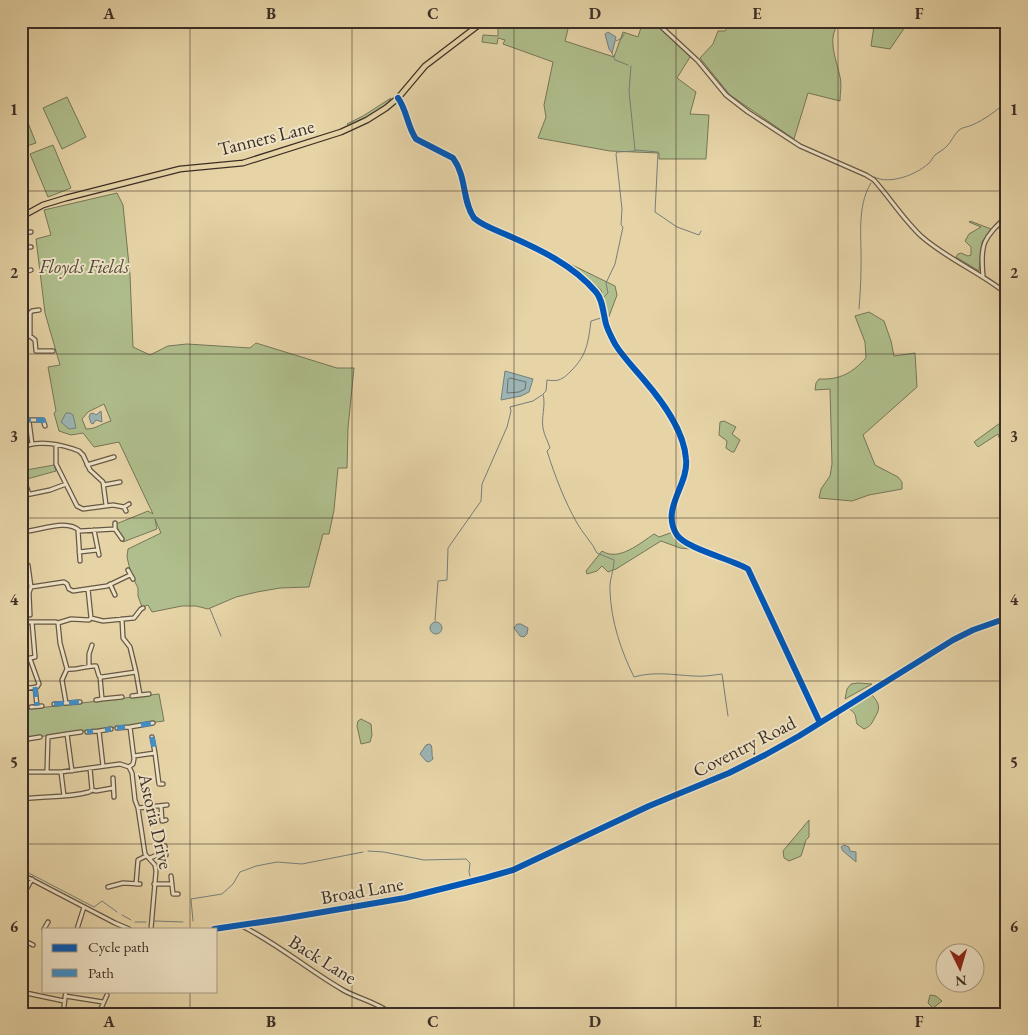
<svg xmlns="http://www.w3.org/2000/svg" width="1028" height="1035" font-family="'EB Garamond',serif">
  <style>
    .green { fill: #afbe8c; stroke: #767659; fill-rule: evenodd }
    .water { fill: #9cb5b4; stroke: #767f7b }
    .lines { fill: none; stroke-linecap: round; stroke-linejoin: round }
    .shore { stroke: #6c726d; stroke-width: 1 }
    .stream { stroke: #767f7b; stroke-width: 1 }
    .minor-casing { stroke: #665846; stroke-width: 5.5 }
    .major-casing { stroke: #3c2e26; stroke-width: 7 }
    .minor { stroke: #efe3c6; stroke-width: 3 }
    .major { stroke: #e6d4a7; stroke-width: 4.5 }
    .quiet { stroke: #3e90cc; stroke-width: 5; stroke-dasharray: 10 5; stroke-linecap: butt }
    .cycleway-casing { stroke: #efe3c6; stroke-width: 9 }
    .cycleway { stroke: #0057b8; stroke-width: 6 }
    .grid { fill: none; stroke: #3c2e26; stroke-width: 1; stroke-opacity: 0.55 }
    .labels { text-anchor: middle; stroke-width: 4; stroke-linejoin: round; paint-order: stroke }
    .street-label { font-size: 19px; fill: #3c2e26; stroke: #efe3c6 }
    .park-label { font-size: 19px; font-style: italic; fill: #534b3a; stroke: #efe3c6 }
    .neatline { fill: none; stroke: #3c2e26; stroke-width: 2 }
    .grid-label { font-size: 16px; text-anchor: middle; font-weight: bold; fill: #3c2e26 }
  </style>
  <rect width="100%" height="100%" fill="#e6d4a7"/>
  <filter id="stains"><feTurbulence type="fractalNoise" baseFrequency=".004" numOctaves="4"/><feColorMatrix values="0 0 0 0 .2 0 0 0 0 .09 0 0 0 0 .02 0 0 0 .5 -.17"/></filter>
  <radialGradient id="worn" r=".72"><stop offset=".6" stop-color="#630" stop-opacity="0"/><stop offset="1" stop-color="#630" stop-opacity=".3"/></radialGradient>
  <!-- green -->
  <path class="green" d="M488 21H570L565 41 614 57 623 32 638 37 643 21C659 21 679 45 690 57L677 78 696 92 690 114 709 115 706 159H659V153L610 151 538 138 546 117 544 105 553 62 503 44 505 40 498 38 497 44 482 42 483 35 498 36V29L487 23Z
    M712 21H844V23L839 24C826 38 837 61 840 77 842 85 840 94 840 101L808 93 794 139 730 95 700 58 713 44 718 31H725L728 27Z
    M907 24 890 49 871 46 874 26Z
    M67 97 86 137 62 149 43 108Z
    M391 98C384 112 362 119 349 126L347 124 363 116Z
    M21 105 36 143 21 148Z
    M53 145 71 188 48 197 30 154Z
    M117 193 123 205 130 275 133 347 150 355 168 346 187 344 250 348 256 343 337 368H354L348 428 347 468H338L334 510 329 534H323L309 587 280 588 257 592 236 597 208 609 196 606H182L152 612 148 605 142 607 138 596V588L131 574 127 557 128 549 161 533 155 519 157 529 123 542 116 524 148 511 153 514 119 442 94 447 83 433 71 435 59 431 54 413 56 411 48 367 60 365 45 313 36 239 51 235 44 210ZM104 404 111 421C102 423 97 429 86 429L82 419 88 412Z
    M970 221 991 229 982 242 979 271 956 257 958 254 961 253 968 256 971 255V247L965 241 969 234 981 227 969 222Z
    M564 261 615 286 617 295 608 319 601 290Z
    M869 312 884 321 891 341 894 356 915 353 917 387 863 435 875 465 898 477 902 482V489L869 495 852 501 819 498 821 489 830 476 832 464 830 389 815 390 816 383 819 379C840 380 852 373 866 358L865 342 855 316Z
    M1007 418V461L998 434 978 447 974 442Z
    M724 421 736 427 732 434 740 440 734 452H732L726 448 727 441 719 435 720 422Z
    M54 465 56 471 27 479 26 470Z
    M673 532 682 542 700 550 680 548 661 541 616 569 608 572 602 566 597 571 587 574 586 571 602 551C619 562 640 543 654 534L659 537Z
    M858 683 872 684 845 699 847 689 851 684Z
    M159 694 164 721 21 739V710Z
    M872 695C879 703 881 708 875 717 872 723 871 726 864 729L857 724C855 717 857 713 849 709Z
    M361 719 371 724 372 735 370 742 361 744 357 726 358 721Z
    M809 820V837L806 840 801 856 789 861 784 858 783 851Z
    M930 995 936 996 942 1001 933 1008 928 1003Z"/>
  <!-- water -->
  <path class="water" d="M608 32 616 37 612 53 609 49 605 34Z
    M505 371 533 379 529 392 521 396 501 400Z
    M101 411 102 422 96 420 93 424 91 423 89 417 90 414 93 413 96 415Z
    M66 413H70L73 415 76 428 69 429 61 422Z
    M430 628a6 6 0 1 1 12 0a6 6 0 1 1-12 0Z
    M517 624H521L528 628 527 634 524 637 520 636 514 628Z
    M429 744 431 745C433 750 431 754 433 759L429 762 426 761 420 754 426 745Z
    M844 845 849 847 850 851 856 852V862L843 851 841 847Z"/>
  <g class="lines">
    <!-- shore -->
    <path class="shore" d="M510 378 526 382 525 389 519 392 507 393 508 380Z"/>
    <!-- stream -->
    <path class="stream" d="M616 41 622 38 624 34
      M612 53 615 60 628 65
      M635 150 658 152 655 212 677 227 699 235 701 231
      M874 177C890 185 915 175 928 164 931 162 932 158 935 155 939 152 943 150 947 146 951 142 954 135 958 131 962 127 968 127 972 125 984 120 998 110 1007 101
      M859 309C860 295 861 281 861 267 862 240 856 207 871 183
      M606 317 603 298 608 293 606 283 615 264 623 227 621 225 622 209 616 154 617 152 635 151V150L629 91 631 66
      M601 318 591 321C588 343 587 355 571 371 563 379 559 382 547 380L546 391 543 394C546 406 541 417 543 428 544 435 548 441 550 448L547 451C555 476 564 500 577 523 583 534 592 542 597 553L614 560C614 571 609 580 610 591 611 621 621 651 634 677 655 671 673 675 694 676 703 677 713 675 722 674L728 716
      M210 609 221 636
      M435 621 438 581 447 580 448 548 481 501 482 484 507 427 511 411 510 407 533 401 542 395
      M368 851 384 852 424 860 466 859 470 863 469 872 470 876
      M21 869 94 907 102 901 117 912
      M122 915 131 920
      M155 921 183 922
      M193 921 191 899 222 894 233 884 240 872 256 866 277 862 302 864 363 852
      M135 922H146"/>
    <!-- minor casing -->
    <g class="minor-casing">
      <path id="minor" d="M655 21 698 61 726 95 748 112 800 146 866 175 874 180C890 198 903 219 921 236 947 259 980 272 1007 294
        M398 98C407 110 407 127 416 139L453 158C467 177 462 201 474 218 483 226 496 230 507 235 539 249 573 265 596 292 603 300 603 313 606 324 608 331 612 338 615 344 623 357 634 368 644 380 662 401 684 430 686 459 689 485 660 509 677 535 687 549 731 559 748 569L820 723
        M21 233 31 232
        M21 247H31
        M983 276C980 243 983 239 1007 216
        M21 283 25 280V272L31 270
        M26 312 30 314V336
        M30 313 32 311 39 310
        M21 338 30 336 35 340 36 351H53
        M21 420H43L45 426
        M29 421 32 444
        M56 445V464L77 506 83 509 113 505 124 507
        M21 449C35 438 64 445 79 451L83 455 90 470 103 482 106 505
        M21 464 23 477 29 494
        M87 465 114 457
        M104 485 120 482
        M21 496 50 490 66 484
        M126 511 124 507 129 504
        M115 529 122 539
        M78 530 80 561
        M94 530 99 555
        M21 532C40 531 66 518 80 531L115 529V523
        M79 552 97 550
        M21 564 28 565 31 587 64 582 67 584 69 589 73 591 107 586 130 575
        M128 570 133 579
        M110 584 115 595
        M30 615 29 593 31 587
        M91 618 103 621 134 618 141 609 143 608
        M21 622H56L58 623 60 643 67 669C77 671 86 665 96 666L99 676 102 677 136 672 130 647 123 638 122 619
        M58 623 71 619 89 620 91 618 88 589
        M21 660 35 657 32 622
        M89 665V654L92 645
        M136 672 140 695 149 694
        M35 687 37 706
        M21 689 37 687 39 684 30 659
        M132 696 140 695
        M102 699 122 697
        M96 700 102 699 100 677
        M66 703 62 680 67 669
        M54 704 80 702
        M31 707 42 706
        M117 728 130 727
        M99 731 111 729
        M87 732 99 731 103 766
        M67 734 81 732
        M152 737 155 753
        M21 740 40 737
        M134 756 155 753 159 784H163
        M129 767 133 764 134 759 130 727 153 723
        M21 772H61L120 764 129 767 132 773 135 800 138 808 145 854 155 865 156 871 151 929
        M47 772 48 737 67 734 72 771
        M61 772 64 796
        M113 778 114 797
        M92 790 96 791 113 788
        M21 799C44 796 67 798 89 792L92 790 90 768
        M161 806 162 821 166 820
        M138 808 167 805
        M150 858 157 855H166L165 846
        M21 874 115 923 129 929
        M171 876 173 894H178
        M136 884 138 860 146 856
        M154 884H172
        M108 887 123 883 140 884
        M21 899 32 879
        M21 908 23 909
        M240 925C277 943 308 970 343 990 359 999 377 1002 392 1014
        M44 929 48 922
        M77 929 84 907
        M214 929 282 919 405 898 485 878 513 870 649 806 729 773 765 755 799 736 953 640 973 630 1007 618
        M21 965 25 941 33 945
        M21 989 26 993 64 1001
        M65 996 103 1002
        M99 1013 107 995
        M63 1014 66 991"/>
    </g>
    <!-- major casing -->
    <g class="major-casing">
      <path id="major" d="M21 217 43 205 66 198 180 169 243 163 341 132 367 120 386 108 398 98 425 66 484 21"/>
    </g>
    <!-- minor -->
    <use href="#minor" class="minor"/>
    <!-- major -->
    <use href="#major" class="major"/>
    <!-- quiet -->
    <path class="quiet" d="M21 420H43L45 426
      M35 687 37 706
      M54 704 80 702
      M141 725 153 723
      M117 728 125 727
      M105 730 111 729
      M87 732 93 731
      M152 737 154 747"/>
    <!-- cycleway casing -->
    <g class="cycleway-casing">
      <path id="cycleway" d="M398 98C407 110 407 126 416 139L453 158C467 177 462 201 474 218 483 226 496 230 507 235 539 249 573 265 596 292 603 300 603 313 606 324 608 331 612 338 615 344 623 357 634 368 644 380 662 401 684 430 686 459 689 485 660 509 677 535 687 549 731 559 748 569L820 723
        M214 929 282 919 405 898 485 878 513 870 649 806 729 773 765 755 799 736 953 640 973 630 1007 618"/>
    </g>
    <!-- cycleway -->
    <use href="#cycleway" class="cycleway"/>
  </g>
  <!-- grid -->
  <path class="grid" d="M190 21V929M352 21V1014M514 21V1014M676 21V1014M838 21V1014M21 191H1007M21 354H1007M21 518H1007M21 681H1007M21 844H1007M190 991V1014"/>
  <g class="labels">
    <!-- street labels -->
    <g class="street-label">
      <text transform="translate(266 137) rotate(-14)" y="7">Tanners Lane</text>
      <text transform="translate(744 746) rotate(-27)" y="7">Coventry Road</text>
      <text transform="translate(156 821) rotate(77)" y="7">Astoria Drive</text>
      <text transform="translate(362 890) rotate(-10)" y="7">Broad Lane</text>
      <text transform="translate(323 959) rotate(32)" y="7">Back Lane</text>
    </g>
    <!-- park labels -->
    <g class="park-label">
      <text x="84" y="273">Floyds Fields</text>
    </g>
  </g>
  <!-- margin -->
  <rect width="1028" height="1035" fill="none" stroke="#e6d4a7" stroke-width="55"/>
  <!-- legend -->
  <rect x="42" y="928" width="175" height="65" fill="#efe3c6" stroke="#a79b86"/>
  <rect x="52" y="944" width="25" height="8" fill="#0057b8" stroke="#a79b86"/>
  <text x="88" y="952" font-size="15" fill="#3c2e26">Cycle path</text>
  <rect x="52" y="969" width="25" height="8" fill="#3e90cc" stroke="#a79b86"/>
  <text x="88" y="978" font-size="15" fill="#3c2e26">Path</text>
  <!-- north arrow -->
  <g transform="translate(960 968) rotate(175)"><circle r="24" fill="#efe3c6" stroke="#a79b86"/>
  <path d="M0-4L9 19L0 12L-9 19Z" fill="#8f2418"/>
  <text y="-8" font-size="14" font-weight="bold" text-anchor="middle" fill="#3c2e26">N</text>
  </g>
  <rect x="28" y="28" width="972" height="980" class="neatline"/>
  <g class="grid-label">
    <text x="109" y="19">A</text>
    <text x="271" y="19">B</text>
    <text x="433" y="19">C</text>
    <text x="595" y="19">D</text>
    <text x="757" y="19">E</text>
    <text x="919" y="19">F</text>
    <text x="14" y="115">1</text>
    <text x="1014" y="115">1</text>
    <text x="14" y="278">2</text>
    <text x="1014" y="278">2</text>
    <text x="14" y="442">3</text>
    <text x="1014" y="442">3</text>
    <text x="14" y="605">4</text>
    <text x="1014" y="605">4</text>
    <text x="14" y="768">5</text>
    <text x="1014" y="768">5</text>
    <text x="14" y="932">6</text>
    <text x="1014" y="932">6</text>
    <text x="109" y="1027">A</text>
    <text x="271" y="1027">B</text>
    <text x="433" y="1027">C</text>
    <text x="595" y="1027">D</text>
    <text x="757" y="1027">E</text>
    <text x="919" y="1027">F</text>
  </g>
  <rect width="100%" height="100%" filter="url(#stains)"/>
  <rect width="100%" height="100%" fill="url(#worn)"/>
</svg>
